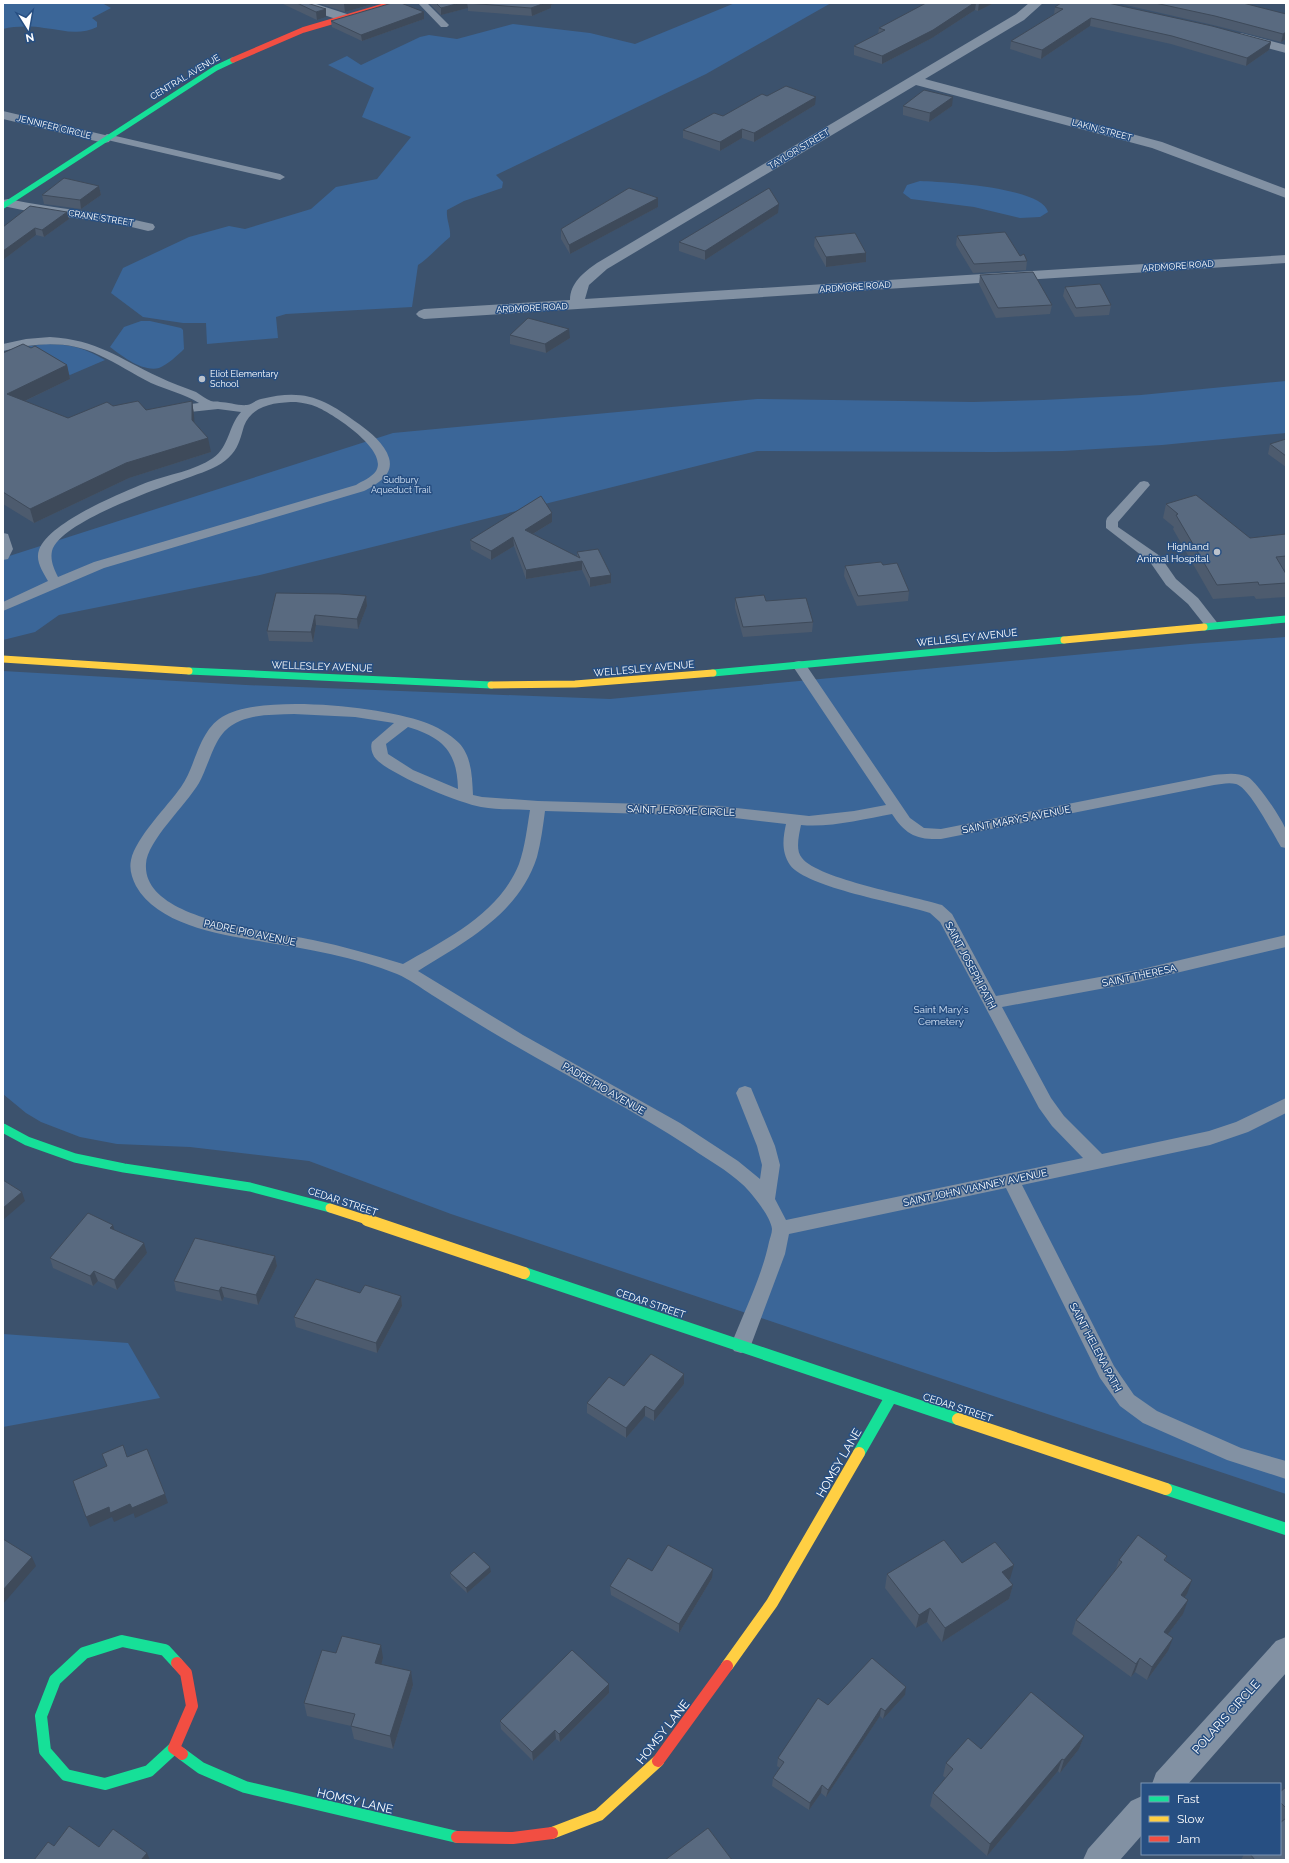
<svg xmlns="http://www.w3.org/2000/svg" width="1289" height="1863" font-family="Raleway,sans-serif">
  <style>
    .green { fill: #3b6698 }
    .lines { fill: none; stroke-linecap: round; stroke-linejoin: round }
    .lane { fill: #8291a3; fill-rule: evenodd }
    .street { fill: #8291a3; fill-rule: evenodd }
    .fast-far3 { stroke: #16e098; stroke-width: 5.5 }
    .fast-far2 { stroke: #16e098; stroke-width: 7 }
    .fast-far1 { stroke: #16e098; stroke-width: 9 }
    .fast { stroke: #16e098; stroke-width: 12 }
    .slow-far2 { stroke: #ffcf43; stroke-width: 7 }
    .slow-far1 { stroke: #ffcf43; stroke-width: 9 }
    .slow { stroke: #ffcf43; stroke-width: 12 }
    .jam-far1 { stroke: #f24e42; stroke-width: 5.5 }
    .jam { stroke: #f24e42; stroke-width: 12 }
    .wall { fill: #4d5b6e }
    .shaded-wall { fill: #3e4a5a }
    .building { fill: #596a80; stroke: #3e4a5a }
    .poi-dot { fill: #bbc2cc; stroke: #274f82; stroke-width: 1.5 }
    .labels { text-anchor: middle; stroke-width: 3; stroke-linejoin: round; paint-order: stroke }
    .far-street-label { font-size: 9px; fill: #fff; stroke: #274f82 }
    .far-poi-label { font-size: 9px; fill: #fff; stroke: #274f82; text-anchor: start }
    .far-park-label { font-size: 9px; fill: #d2e2f5; stroke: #274f82 }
    .poi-label { font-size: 10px; fill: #fff; stroke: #274f82; text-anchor: end }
    .street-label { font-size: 10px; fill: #fff; stroke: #274f82 }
    .park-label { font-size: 10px; fill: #d2e2f5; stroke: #274f82 }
    .near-street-label { font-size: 12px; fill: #fff; stroke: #274f82 }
  </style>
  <rect width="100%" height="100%" fill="#3c526d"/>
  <!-- green -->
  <path class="green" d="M3 3H102L111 8 92 18 97 22V27C79 36 63 30 44 28 32 26 15 26 3 29Z
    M735 3H831L706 74 496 175 503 182 502 188 464 201 447 210C446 220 451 227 450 237 440 245 429 258 418 265L412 307 286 314 276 317 278 338 207 344 206 323H183L143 317 111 293 123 268 189 237 229 226 245 229 311 209 336 187 377 179 411 137 362 117 374 88 328 65 347 56 361 65 420 37 429 35 457 39 513 24 590 33 635 44Z
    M920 181C943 182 1042 187 1048 212L1040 217 1020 218 974 207 911 199 903 193 907 185Z
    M141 321H150L181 328 183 330 184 349C178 355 167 365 159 368 142 372 122 356 110 347L124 327Z
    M46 344C73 345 82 347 105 360L70 375 17 348Z
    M1286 381V433L1162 445 1063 451 993 452 757 451 260 575 59 615 35 632 3 640V558L393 433 757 399 973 402 1043 400 1141 395Z
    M1286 637V1494L451 1214 309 1161 190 1147 117 1144 80 1137 41 1122 26 1113 3 1094V671L246 685 610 699 1190 644Z
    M3 1334 128 1343 160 1398 3 1427Z"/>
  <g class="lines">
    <!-- lane -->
    <path class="lane" d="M418 3H427L449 25 447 27H441Z
      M107 134 280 174 285 177 280 180 103 139 102 137Z
      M50 337C98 340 118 358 159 377 171 383 184 387 196 392 201 395 206 399 211 401 214 402 217 401 220 402 228 402 239 406 247 405 252 404 256 400 261 399 305 388 325 399 359 424 370 432 385 444 389 458 394 475 377 484 364 491L104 568 3 611V602L48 581C43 572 35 561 39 550 49 522 121 493 148 482 170 474 194 471 213 458 230 446 228 426 241 412L218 409 171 414 167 413 165 410 167 407 199 403C184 394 167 390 151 383 133 374 117 363 99 355 68 340 35 343 3 351V344L26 339ZM296 402C303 403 310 404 317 407 333 414 389 450 376 471 371 478 362 481 356 485L94 562 58 577C54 569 50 560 52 551 61 520 169 485 198 474 210 470 224 464 232 454 239 446 241 436 244 426 252 405 276 402 296 402Z
      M1144 481 1148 482 1150 485 1118 522V527L1160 556 1176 579 1198 598 1219 625 1217 628H1207L1188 604 1166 585 1150 562 1106 528V521L1107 518 1140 482Z
      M3 533 8 534 13 549 8 559 3 560Z
      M799 661 804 662 910 818 924 828 941 829 1214 775C1225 774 1237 772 1248 777 1257 782 1282 819 1286 830 1287 835 1286 843 1286 848L1281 847C1273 834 1249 787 1236 784 1229 782 1221 784 1214 785L941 839C916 840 905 834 892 814 864 819 829 828 801 825 799 835 795 850 802 858 818 879 913 896 942 905L952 914 996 996 1138 970 1286 935V947L1138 982 1002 1007 1051 1098 1064 1116 1102 1154 1209 1131 1236 1122 1286 1098V1113L1248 1132 1210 1145 1022 1185 1114 1366 1134 1395 1157 1411 1241 1448 1286 1461V1479L1227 1460 1143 1423 1120 1406 1100 1378 1006 1188 789 1234 785 1254 751 1345 748 1351 741 1353 734 1351 731 1345C744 1312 762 1276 769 1242 770 1238 772 1233 772 1229 771 1217 751 1192 742 1184 727 1170 708 1160 691 1148 634 1111 573 1079 514 1045 486 1029 459 1012 432 995 421 988 409 979 397 974 355 957 308 949 264 942 224 935 158 926 136 886 132 878 129 869 131 860 136 837 167 807 181 787 196 766 198 732 222 717 261 693 382 707 424 722 436 726 450 734 459 743 472 757 472 777 473 795L482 797 538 801 718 806 809 816 854 811 886 805 792 665 794 662ZM294 714 355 717 394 723 372 742C370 747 372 755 376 759 391 775 459 803 481 807 497 810 514 809 530 810 527 828 525 847 519 864 499 914 446 939 403 964 373 955 343 946 313 940 273 931 142 922 146 864 147 841 186 805 199 783 206 770 210 755 217 742 232 713 266 715 294 714ZM408 727C444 738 457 752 458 789L413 770 388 754 386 744ZM545 811 718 816 786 824C783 838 781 852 790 865 807 888 900 903 930 913L940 922 1039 1108 1052 1126 1083 1158 786 1220 775 1199 780 1165 775 1146 751 1088 745 1086 739 1088 736 1093 757 1146 762 1165 760 1179 738 1161 680 1123 523 1035 418 971C465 942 519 914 537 857 541 842 543 826 545 811Z"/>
    <!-- street -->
    <path class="street" d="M295 3H313L347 14 349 17 347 20H339L297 6Z
      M1029 3H1043L1024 20 925 79 1162 142 1286 189V198L1152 148 916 85 607 269 589 285 585 299 1286 255V263L424 319 419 317 416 314 419 311 424 309 570 300C570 283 584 272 597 263L1016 14Z
      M1241 33 1286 45V53L1237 40 1235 37 1237 34Z
      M3 111 109 136 111 139 109 142 104 143 3 119Z
      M8 199C56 209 105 212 153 224L155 227 153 230 148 231 115 223 42 214 3 206V200Z
      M1286 1637V1673L1188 1784H1152L1156 1773 1276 1641Z
      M1142 1796V1835L1120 1860H1083L1088 1849 1131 1801Z"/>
    <!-- fast-far3 -->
    <path class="fast-far3" d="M3 206 216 68 233 60"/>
    <!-- fast-far2 -->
    <path class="fast-far2" d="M1204 627 1286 619
      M189 671 491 685
      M713 673 1064 640"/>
    <!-- fast-far1 -->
    <path class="fast-far1" d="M3 1128 27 1141 75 1158 124 1168 250 1187 330 1208"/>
    <!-- fast -->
    <path class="fast" d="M524 1273 958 1419
      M859 1453 891 1397
      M1166 1489 1286 1529
      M174 1748 149 1771 105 1784 66 1775 45 1751 41 1716 55 1680 84 1653 122 1641 165 1650 177 1663
      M182 1754 201 1768 245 1787 457 1837"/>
    <!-- slow-far2 -->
    <path class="slow-far2" d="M1064 640 1204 627
      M3 659 189 671
      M491 685 575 684 713 673"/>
    <!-- slow-far1 -->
    <path class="slow-far1" d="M330 1208 370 1221"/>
    <!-- slow -->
    <path class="slow" d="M367 1220 524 1273
      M958 1419 1166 1489
      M727 1666 772 1603 859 1453
      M552 1833 599 1815 658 1761"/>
    <!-- jam-far1 -->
    <path class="jam-far1" d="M233 60 303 30 395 3"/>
    <!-- jam -->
    <path class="jam" d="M177 1663 186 1673 192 1706 174 1748 182 1754
      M658 1761 727 1666
      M457 1837 513 1838 552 1833"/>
  </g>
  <!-- wall -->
  <path class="wall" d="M283 3H307L326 17 317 20 283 4Z
    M318 3H376L345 12Z
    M429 3H556L551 5V8L532 16 468 11V8L441 15Z
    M926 3H994L978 11 975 10 932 38 882 64 854 55V46L878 34 879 28Z
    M1117 3H1243L1286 14V39L1281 42 1213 25Z
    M1055 7 1271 42 1269 50 1246 66 1171 44 1090 26 1041 59 1010 49 1011 41 1054 14Z
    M424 12V19L362 41 332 27 331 21Z
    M767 96 815 105 754 142 742 138 720 151 683 138V130L723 116Z
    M903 106H952L929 122 903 115Z
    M99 186 101 195 81 209 44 204 42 195Z
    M658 198V207L570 254 561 239V229Z
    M778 213 705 260 679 251V242Z
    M69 219 44 237 36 235 3 260V227Z
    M957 236 1020 256 1027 261 1026 270 973 273 956 245Z
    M815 237 866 262 826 267 814 246Z
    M980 275 1052 305 1050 314 996 318 979 284Z
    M1065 287 1111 305 1109 315 1075 317 1063 296Z
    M510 335 570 338 546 353 510 344Z
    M31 348 67 365 70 379 25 401 68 418 113 406 146 410 192 401 194 415V422L211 452 129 478 34 523 3 504V353Z
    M1286 439V467L1268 454 1270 444Z
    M1166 504 1250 538 1286 534V569L1283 570 1286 574V597L1256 599 1254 596 1213 599 1173 529 1174 527 1163 518Z
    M552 513V522L533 534 577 557V552L611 575V583L590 587 582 570 526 579 514 546 491 560 471 549 470 540Z
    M883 565 909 591 908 601 857 606 844 576 845 566Z
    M366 596 367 606 358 629 316 625 313 642 269 641 267 631Z
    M735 598 766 601 813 622 812 632 743 637 735 608Z
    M115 1230 147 1253 117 1290 98 1281 93 1286 53 1268 50 1258Z
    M275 1256 277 1266 258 1305 224 1297 222 1301 176 1291 174 1281Z
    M360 1293 401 1296 402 1306 377 1353 296 1327 294 1317Z
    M684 1374V1384L654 1421 645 1416 626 1438 587 1413V1403L624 1386Z
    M1167 1556 1165 1561 1187 1594 1185 1597 1183 1614 1168 1634V1651L1147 1680 1135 1672 1131 1677 1072 1634 1076 1620 1116 1569 1119 1560Z
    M962 1563 1010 1579 1008 1580 1013 1585 1009 1599 942 1642 927 1622 916 1628 885 1588 887 1574Z
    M491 1572 467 1593 451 1578 450 1573Z
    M712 1578 679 1633 611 1595 610 1586Z
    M336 1653 383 1658 381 1664 413 1685 393 1749 354 1739 351 1726 307 1716 304 1703Z
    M609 1684V1693L560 1742 556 1739 533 1761 501 1729 500 1721Z
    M905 1695 883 1719 880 1716 826 1797 821 1793 809 1810 772 1786 773 1778 780 1768 777 1766 778 1758 828 1705Z
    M1084 1736 1079 1749 1060 1773 1058 1771 987 1856 930 1806 933 1793 946 1778 943 1776 946 1763 981 1749Z
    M1286 1787V1860H1241L1244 1854H1280L1281 1822 1280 1821V1792Z"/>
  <!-- shaded-wall -->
  <path class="shaded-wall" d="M346 3H376L345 12 344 4Z
    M460 3H469H467L468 8 441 15V8Z
    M545 3H556L551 5V8L532 16 531 8Z
    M974 3H976L975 10 932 38 882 64V56Z
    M979 3H994L978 11Z
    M326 9V17L317 20 316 12Z
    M424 12V19L362 41 361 35Z
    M1091 18 1090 26 1041 59 1042 50Z
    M1286 32V39L1281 42 1283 34Z
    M1271 42 1269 50 1246 66 1247 58Z
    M816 97 815 105 754 142V133Z
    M953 97 952 106 929 122 930 113Z
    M742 129V138L720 151V142Z
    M99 186 101 195 81 209 80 200Z
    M658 198V207L570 254 569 245Z
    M779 204 778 213 705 260V251Z
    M67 212 69 219 44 237 42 230Z
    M35 228 36 235 3 260V251Z
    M866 253V262L826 267V257Z
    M569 329 570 338 546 353 545 344Z
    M67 365 70 379 10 408 7 394Z
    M192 401 194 415 195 434 192 420Z
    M208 438 211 452 129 478 34 523 30 509 126 463Z
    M552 513V522L526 538 525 530Z
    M513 537 514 546 491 560V551Z
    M582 561V570L526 579V570Z
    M611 575V583L590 587V578Z
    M366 596 367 606 358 629 357 619Z
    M315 615 316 625 313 642 311 632Z
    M22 1192 25 1201 3 1220V1208Z
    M113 1225 116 1235 110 1228Z
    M144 1243 147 1253 117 1290 114 1280Z
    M275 1256 277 1266 258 1305 256 1295Z
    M94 1271 98 1281 93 1286 90 1276Z
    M221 1287 224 1297 222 1301 219 1291Z
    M401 1296 402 1306 377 1353 376 1343Z
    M684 1374V1384L654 1421V1411Z
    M645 1406V1416L626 1438V1428Z
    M165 1494 168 1503 135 1518 132 1508Z
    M130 1504 134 1513 114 1522 112 1517 90 1527 86 1517 109 1507Z
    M32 1557 36 1566 3 1604V1590Z
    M1014 1565 1010 1579 998 1586 1002 1572Z
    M490 1567 491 1572 467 1593 466 1588Z
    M713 1569 712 1578 679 1633V1624Z
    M1192 1580 1187 1594 1176 1609 1181 1595Z
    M1013 1585 1009 1599 942 1642 945 1628Z
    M1188 1600 1183 1614 1159 1646 1164 1632Z
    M930 1608 927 1622 916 1628 919 1615Z
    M1173 1638 1168 1651 1147 1680 1152 1667Z
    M381 1645 383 1658 378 1676 375 1663Z
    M1140 1658 1135 1672 1131 1677 1136 1664Z
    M411 1671 413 1685 393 1749 390 1736Z
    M609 1684V1693L560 1742 559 1734Z
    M906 1687 905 1695 883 1719 885 1711Z
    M881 1708 880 1716 826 1797 828 1790Z
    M555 1730 556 1739 533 1761 532 1752Z
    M1084 1736 1079 1749 1060 1773 1064 1760Z
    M1062 1759 1058 1771 987 1856 990 1844Z
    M822 1785 821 1793 809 1810 810 1803Z
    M147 1853 150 1860H141Z"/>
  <!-- building -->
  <path class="building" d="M297 3H307L326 9 316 12Z
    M392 3H401L424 12 361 35 331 21Z
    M436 3H460L441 8Z
    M467 3H545L531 8Z
    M926 3H974L933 30 882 56 854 46 885 30 879 28Z
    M1061 3H1108L1212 26 1271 42 1247 58 1172 36 1091 18 1042 50 1011 41 1063 9 1055 7Z
    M1155 3H1243L1286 14V32L1283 34 1215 16Z
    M786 86 816 97 754 133 742 129 720 142 683 130 714 113 723 116 762 94 767 96Z
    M924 90 953 97 930 113 903 106Z
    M64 178 99 186 80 200 42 195Z
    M629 188 658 198 569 245 561 229Z
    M769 188 779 204 705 251 679 242Z
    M30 206 67 212 42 230 35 228 3 251V227Z
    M1005 232 1020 256 1024 254 1027 261 974 264 957 236Z
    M855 233 866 253 826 257 815 237Z
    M1033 272 1052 305 998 308 980 275Z
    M1100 284 1111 305 1076 308 1065 287Z
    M528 318 569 329 545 344 510 335Z
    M23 344 31 348 35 346 67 365 7 394 68 418 107 402 113 406 138 401 146 410 192 401V420L208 438 126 463 30 509 3 492V353Z
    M1286 439V456L1270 444Z
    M1196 495 1250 538 1286 534V556L1276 557 1286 574V583L1259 585 1258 582 1217 585 1176 515 1178 514 1166 504Z
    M541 496 552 513 525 530 580 558 577 552 598 549 611 575 590 578 582 561 526 570 513 537 491 551 470 540Z
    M881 562 883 565 897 563 909 591 858 596 845 566Z
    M276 593 339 594 366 596 357 619 315 615 311 632 267 631Z
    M764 595 766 601 806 598 813 622 743 627 735 598Z
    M3 1180 22 1192 3 1208Z
    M88 1213 113 1225 110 1228 144 1243 114 1280 94 1271 90 1276 50 1258Z
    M195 1238 275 1256 256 1295 221 1287 219 1291 174 1281Z
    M316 1279 360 1293 365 1285 401 1296 376 1343 294 1317Z
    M651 1354 684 1374 654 1411 645 1406 626 1428 587 1403 609 1377 624 1386Z
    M123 1445 127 1457 147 1449 165 1494 132 1508 130 1504 110 1513 109 1507 86 1517 73 1481 107 1466 102 1454Z
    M1138 1535 1167 1556 1164 1560 1192 1580 1181 1595 1188 1600 1164 1632 1173 1638 1152 1667 1140 1658 1136 1664 1076 1620 1122 1562 1119 1560Z
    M3 1539 32 1557 3 1590Z
    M944 1540 962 1563 995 1542 1014 1565 1002 1572 1013 1585 945 1628 930 1608 919 1615 887 1574Z
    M668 1545 713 1569 679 1624 610 1586 628 1558 652 1571Z
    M474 1552 490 1567 466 1588 450 1573Z
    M342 1636 381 1645 375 1663 411 1671 390 1736 351 1726 355 1714 304 1703 322 1650 336 1653Z
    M572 1650 609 1684 559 1734 555 1730 532 1752 500 1721Z
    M872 1658 906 1687 885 1711 881 1708 828 1790 822 1785 810 1803 773 1778 784 1762 778 1758 818 1698 828 1705Z
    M1031 1692 1084 1736 1064 1760 1062 1759 990 1844 933 1793 953 1769 946 1763 968 1738 981 1749Z
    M1286 1787V1808L1280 1802V1792Z
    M1286 1818V1860H1255L1250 1854H1280V1823Z
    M69 1826 99 1847 113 1829 147 1853 141 1860H34L48 1842 54 1846Z
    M708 1828 732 1860H665Z"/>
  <!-- markers -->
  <g class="poi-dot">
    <circle cx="202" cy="379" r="4"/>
    <circle cx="1217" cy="552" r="4"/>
  </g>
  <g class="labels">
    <!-- far-street labels -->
    <g class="far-street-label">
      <text transform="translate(185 77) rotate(-31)" y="3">CENTRAL AVENUE</text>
      <text transform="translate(54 127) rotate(14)" y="3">JENNIFER CIRCLE</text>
      <text transform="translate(1102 130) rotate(15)" y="3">LAKIN STREET</text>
      <text transform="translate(799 149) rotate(-31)" y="3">TAYLOR STREET</text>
      <text transform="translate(101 218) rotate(9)" y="3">CRANE STREET</text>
      <text transform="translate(1178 266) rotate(-4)" y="3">ARDMORE ROAD</text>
      <text transform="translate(855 287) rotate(-4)" y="3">ARDMORE ROAD</text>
      <text transform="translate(532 308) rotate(-3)" y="3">ARDMORE ROAD</text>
    </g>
    <!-- far-poi labels -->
    <g class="far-poi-label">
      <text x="210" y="377">Eliot Elementary<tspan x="210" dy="10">School</tspan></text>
    </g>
    <!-- far-park labels -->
    <g class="far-park-label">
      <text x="401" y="483">Sudbury<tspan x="401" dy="10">Aqueduct Trail</tspan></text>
    </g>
    <!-- poi labels -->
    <g class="poi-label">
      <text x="1209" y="550">Highland<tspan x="1209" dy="12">Animal Hospital</tspan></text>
    </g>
    <!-- street labels -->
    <g class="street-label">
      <text transform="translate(967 637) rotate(-6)" y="4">WELLESLEY AVENUE</text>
      <text transform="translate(322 666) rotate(2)" y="4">WELLESLEY AVENUE</text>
      <text transform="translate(644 668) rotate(-5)" y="4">WELLESLEY AVENUE</text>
      <text transform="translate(681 810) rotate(2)" y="4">SAINT JEROME CIRCLE</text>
      <text transform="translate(1016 819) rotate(-11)" y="4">SAINT MARY'S AVENUE</text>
      <text transform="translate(250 932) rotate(12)" y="4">PADRE PIO AVENUE</text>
      <text transform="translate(971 965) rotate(62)" y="4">SAINT JOSEPH PATH</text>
      <text transform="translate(1139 975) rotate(-12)" y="4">SAINT THERESA</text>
      <text transform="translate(604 1088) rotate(30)" y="4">PADRE PIO AVENUE</text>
      <text transform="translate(975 1187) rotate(-12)" y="4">SAINT JOHN VIANNEY AVENUE</text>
      <text transform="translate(343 1201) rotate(18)" y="4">CEDAR STREET</text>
      <text transform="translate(651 1303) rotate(19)" y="4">CEDAR STREET</text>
      <text transform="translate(1096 1347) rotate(62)" y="4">SAINT HELENA PATH</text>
      <text transform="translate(958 1407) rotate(18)" y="4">CEDAR STREET</text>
    </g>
    <!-- park labels -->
    <g class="park-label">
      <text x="941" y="1013">Saint Mary's<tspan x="941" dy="12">Cemetery</tspan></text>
    </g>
    <!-- near-street labels -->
    <g class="near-street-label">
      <text transform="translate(839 1463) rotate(-60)" y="4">HOMSY LANE</text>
      <text transform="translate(1226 1717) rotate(-48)" y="4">POLARIS CIRCLE</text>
      <text transform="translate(663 1732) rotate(-52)" y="4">HOMSY LANE</text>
      <text transform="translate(355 1801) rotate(13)" y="4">HOMSY LANE</text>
    </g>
  </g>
  <!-- border -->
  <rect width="1289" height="1863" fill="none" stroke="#ffffff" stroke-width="8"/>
  <!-- legend -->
  <rect x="1141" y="1783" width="140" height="72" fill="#274f82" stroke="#7d95b4"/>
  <rect x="1149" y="1796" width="20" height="6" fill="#16e098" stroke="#7d95b4"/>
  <text x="1177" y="1803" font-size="12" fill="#ffffff">Fast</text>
  <rect x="1149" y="1816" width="20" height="6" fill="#ffcf43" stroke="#7d95b4"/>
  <text x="1177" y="1823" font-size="12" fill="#ffffff">Slow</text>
  <rect x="1149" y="1836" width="20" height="6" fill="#f24e42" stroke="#7d95b4"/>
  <text x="1177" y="1843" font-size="12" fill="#ffffff">Jam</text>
  <!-- north arrow -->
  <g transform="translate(28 28) rotate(169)" stroke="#274f82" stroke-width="3" paint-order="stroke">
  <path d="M0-3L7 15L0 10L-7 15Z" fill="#ffffff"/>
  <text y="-6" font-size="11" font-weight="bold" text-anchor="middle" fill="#ffffff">N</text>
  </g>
</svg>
